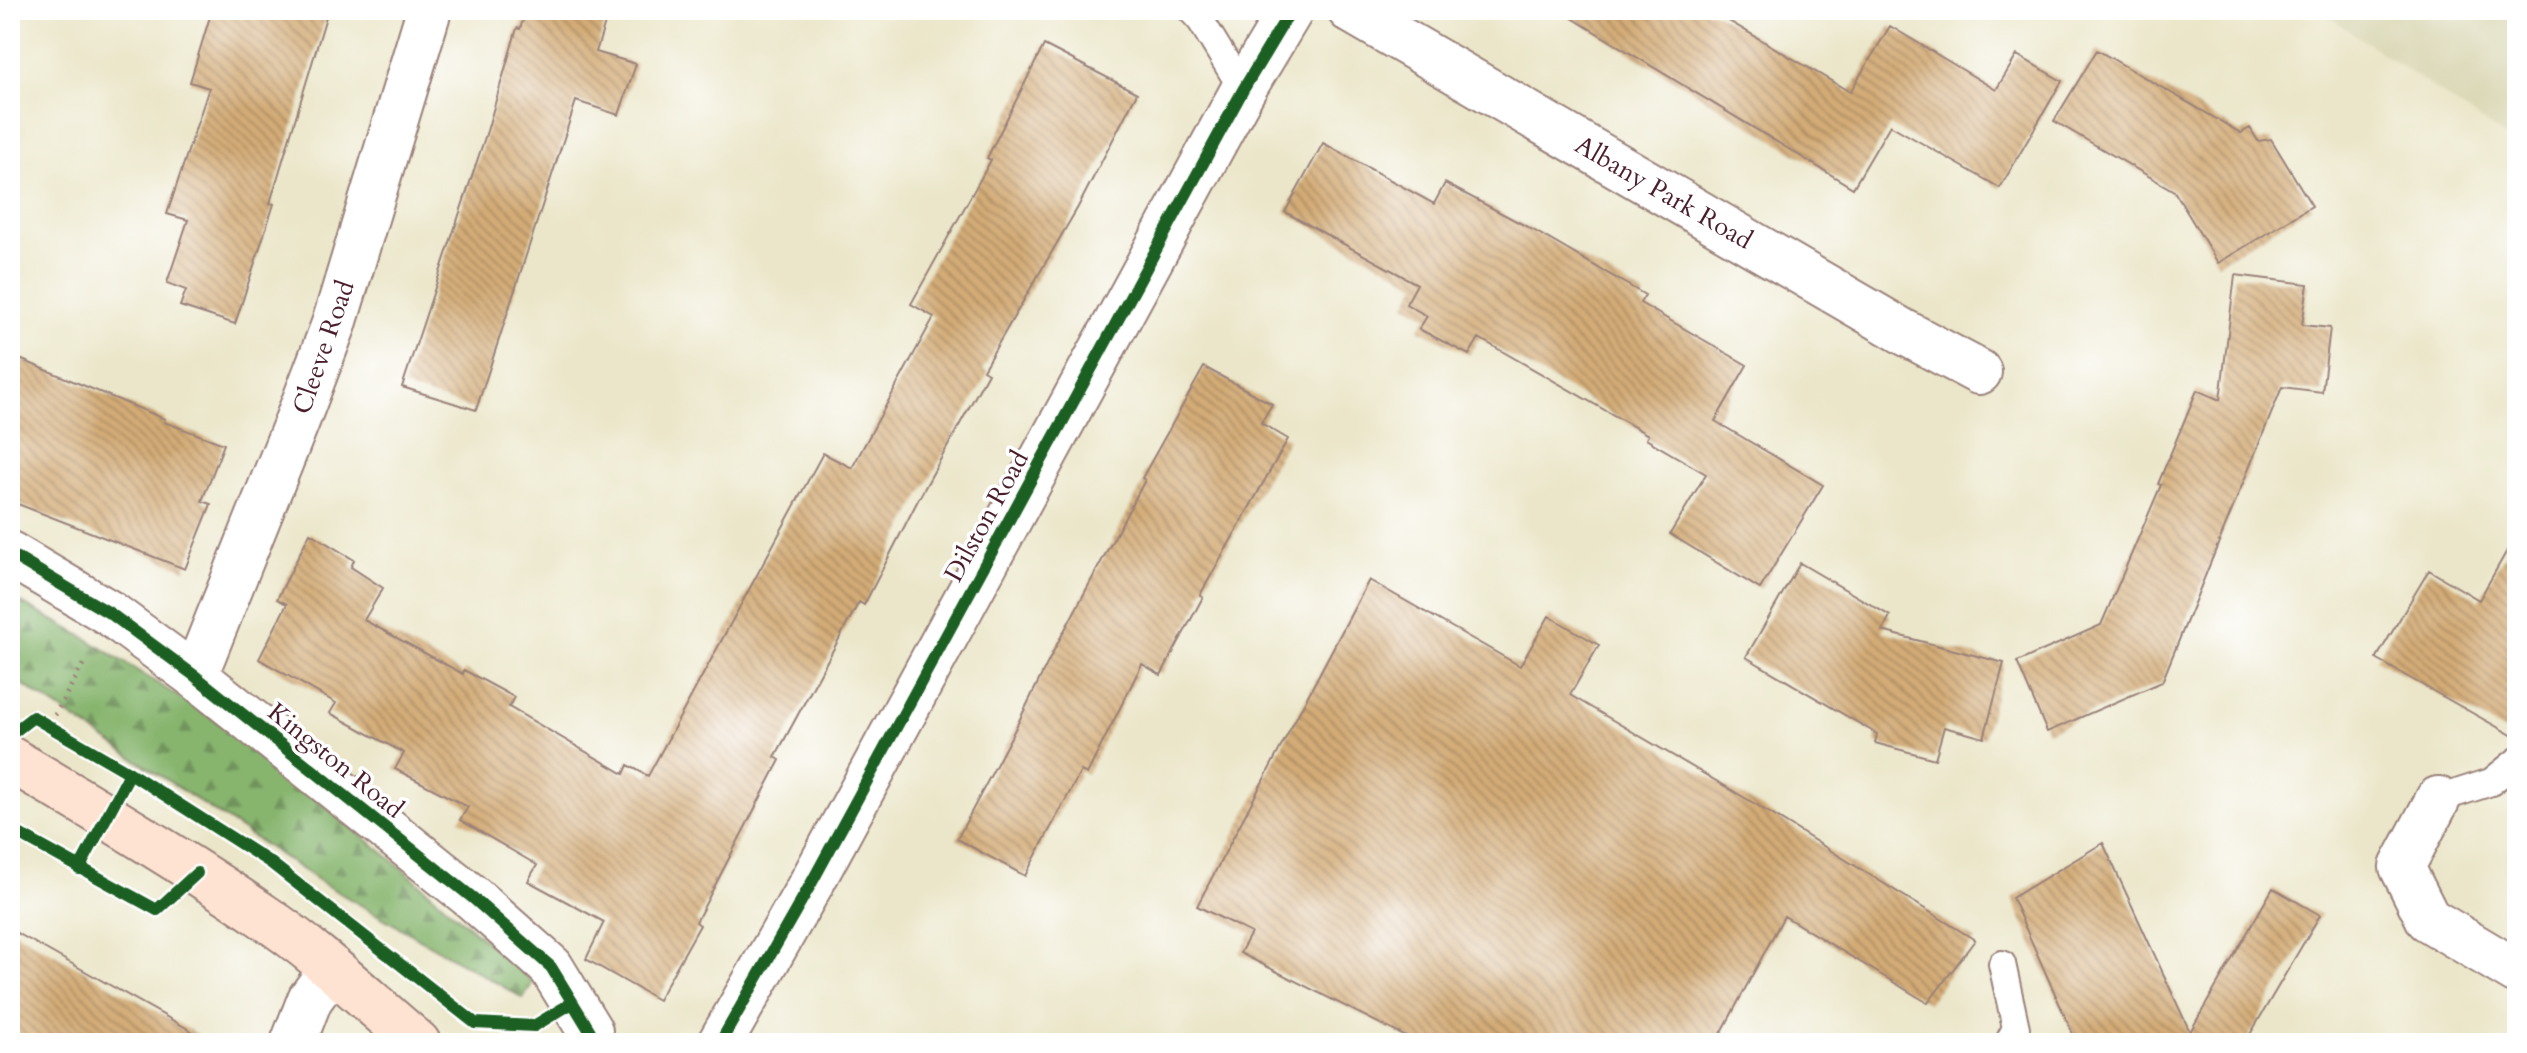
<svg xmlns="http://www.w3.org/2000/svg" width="2527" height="1053" font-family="Cardo,serif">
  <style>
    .built { fill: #dcd9b8 }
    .forest { fill: url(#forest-firs); stroke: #686a4c; stroke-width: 2 }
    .building { fill: url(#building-back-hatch) }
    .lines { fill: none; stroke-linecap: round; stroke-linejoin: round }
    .lane-casing { stroke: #9a827a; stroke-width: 30 }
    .street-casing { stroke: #9a827a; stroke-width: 48 }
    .secondary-casing { stroke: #9a827a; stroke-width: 48 }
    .path { stroke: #9a827a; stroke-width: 5; stroke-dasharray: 2 6; stroke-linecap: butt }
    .lane { stroke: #fff; stroke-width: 26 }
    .street { stroke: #fff; stroke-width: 44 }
    .secondary { stroke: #fee3d2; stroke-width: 44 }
    .cycleway-casing { stroke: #fff; stroke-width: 17 }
    .cycleway { stroke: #1b5e20; stroke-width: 12 }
    .labels { text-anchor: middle; stroke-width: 7; stroke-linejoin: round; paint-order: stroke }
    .street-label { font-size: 26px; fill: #4a1f2b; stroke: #fff }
  </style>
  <defs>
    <pattern id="forest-firs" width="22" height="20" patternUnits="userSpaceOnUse" patternTransform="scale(2)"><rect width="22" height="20" fill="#87b56e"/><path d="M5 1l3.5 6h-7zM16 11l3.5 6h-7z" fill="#70935b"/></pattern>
    <pattern id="building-back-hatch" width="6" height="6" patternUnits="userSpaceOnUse" patternTransform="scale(2)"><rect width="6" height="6" fill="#d3ac77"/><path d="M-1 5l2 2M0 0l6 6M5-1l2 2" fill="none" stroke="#ad8b62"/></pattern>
  </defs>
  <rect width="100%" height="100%" fill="#fff"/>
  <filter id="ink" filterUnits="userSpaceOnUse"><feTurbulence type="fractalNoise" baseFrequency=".0125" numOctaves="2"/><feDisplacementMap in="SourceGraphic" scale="16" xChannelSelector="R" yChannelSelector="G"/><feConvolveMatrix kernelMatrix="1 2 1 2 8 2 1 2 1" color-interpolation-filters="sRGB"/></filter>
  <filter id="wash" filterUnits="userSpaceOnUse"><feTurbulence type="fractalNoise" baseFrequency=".006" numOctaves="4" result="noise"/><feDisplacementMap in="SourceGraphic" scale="32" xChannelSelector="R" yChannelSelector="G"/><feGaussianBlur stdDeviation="1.8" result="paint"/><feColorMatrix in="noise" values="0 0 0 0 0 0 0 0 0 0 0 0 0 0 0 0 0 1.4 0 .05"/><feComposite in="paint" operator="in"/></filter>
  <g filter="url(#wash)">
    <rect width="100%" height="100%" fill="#ebe6c9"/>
    <!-- built -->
    <path class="built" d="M2319 10H2517V145Z"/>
    <!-- forest -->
    <path class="forest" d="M10 597 86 638 218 722 390 858 533 982 523 998 322 883 10 676Z"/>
    <g id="blocks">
      <!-- building -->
      <path class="building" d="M212 10H328L270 203 274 204 235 324 180 306 186 290 167 283 188 220 167 214 209 88 190 82Z
        M526 10H609L596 52 636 64 619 115 576 101 476 410 402 387 487 131 517 28 520 29Z
        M1559 10H1710L1850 92 1890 26 1996 90 2017 55 2062 81 2000 188 1890 125 1853 188Z
        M1044 45 1137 93 1078 207 983 370 988 373 917 502 864 605 859 602 775 757 780 760 696 922 700 925 658 1000 586 959 604 922 528 881 537 865 460 820 468 807 395 769 404 753 330 713 336 703 259 659 287 604 277 599 310 533 354 560 351 567 383 588 364 620 463 674 464 670 514 697 509 707 624 774 628 765 648 776 823 453 852 468 934 317 911 304 991 160 987 158Z
        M2097 50 2241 133 2250 128 2258 141 2271 139 2312 206 2218 263 2174 191 2054 121Z
        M1323 143 1434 204 1445 183 1535 231 1645 295 1640 303 1747 365 1715 421 1823 485 1760 589 1670 534 1706 474 1646 439 1648 435 1479 338 1469 355 1419 329 1427 316 1406 304 1417 284 1285 212Z
        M2235 275 2308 284 2302 325 2330 328 2322 392 2282 387 2162 682 2047 732 2017 662 2101 625 2161 485 2158 484 2197 390 2220 400Z
        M10 355 165 419 164 422 224 444 202 501 211 504 185 569 10 501Z
        M1204 367 1272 404 1261 423 1288 439 1200 595 1203 597 1161 675 1142 664 1087 774 1081 771 1025 876 957 839 1012 735 1054 650 1145 480 1142 478Z
        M2517 533V738L2376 659 2429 570 2479 600Z
        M1800 563 1890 616 1882 631 2004 663 1984 738 1944 727 1935 759 1875 743 1877 734 1746 657Z
        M1369 580 1520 666 1549 616 1599 645 1570 695 1757 805 1975 940 1928 1003 1784 916 1716 1043H1418L1240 953 1251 933 1197 906Z
        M2103 843 2190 1032 2273 888 2320 915 2245 1043H2077L2012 898Z
        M10 929 213 1043H10Z"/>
    </g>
  </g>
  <g filter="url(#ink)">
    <use href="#blocks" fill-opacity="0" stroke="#9a827a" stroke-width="2"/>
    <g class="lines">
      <!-- lane casing -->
      <g class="lane-casing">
        <path id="lane" d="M1191 10 1201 21 1243 90
          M2438 799 2491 782 2517 761
          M2002 964 2016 1028 2008 1043"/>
      </g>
      <!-- street casing -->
      <g class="street-casing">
        <path id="street" d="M1350 10 1904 332 1979 372
          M10 554 111 614 195 676 473 898 551 967 590 1031V1043
          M195 676 297 421 334 324 429 10
          M2438 799 2402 867 2428 919 2517 972
          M293 1043 310 999 332 969
          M720 1043 812 882 1243 90 1291 10"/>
      </g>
      <!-- secondary casing -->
      <g class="secondary-casing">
        <path id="secondary" d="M10 759C95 809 181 860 263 916 319 953 367 1000 418 1043"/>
      </g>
      <!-- path -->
      <path class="path" d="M51 722 85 661"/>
      <!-- lane -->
      <use href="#lane" class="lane"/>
      <!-- street -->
      <use href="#street" class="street"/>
      <!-- secondary -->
      <use href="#secondary" class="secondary"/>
      <!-- cycleway casing -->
      <g class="cycleway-casing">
        <path id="cycleway" d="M10 554 111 614 195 676 473 898 551 967 590 1031V1043
          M10 735 33 717 130 773 271 863 475 1023 534 1026 572 1003
          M10 829 157 910 197 873
          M79 869 130 773
          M720 1043 812 882 1243 90 1291 10"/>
      </g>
      <!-- cycleway -->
      <use href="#cycleway" class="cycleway"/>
    </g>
  </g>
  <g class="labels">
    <!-- street labels -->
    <g class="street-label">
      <text transform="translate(1664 192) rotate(30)" y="9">Albany Park Road</text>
      <text transform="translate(323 347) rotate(-71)" y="9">Cleeve Road</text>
      <text transform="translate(986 516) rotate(-61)" y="9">Dilston Road</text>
      <text transform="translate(336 760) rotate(39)" y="9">Kingston Road</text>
    </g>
  </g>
  <!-- margin -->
  <rect width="2527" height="1053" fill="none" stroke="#fff" stroke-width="40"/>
</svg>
